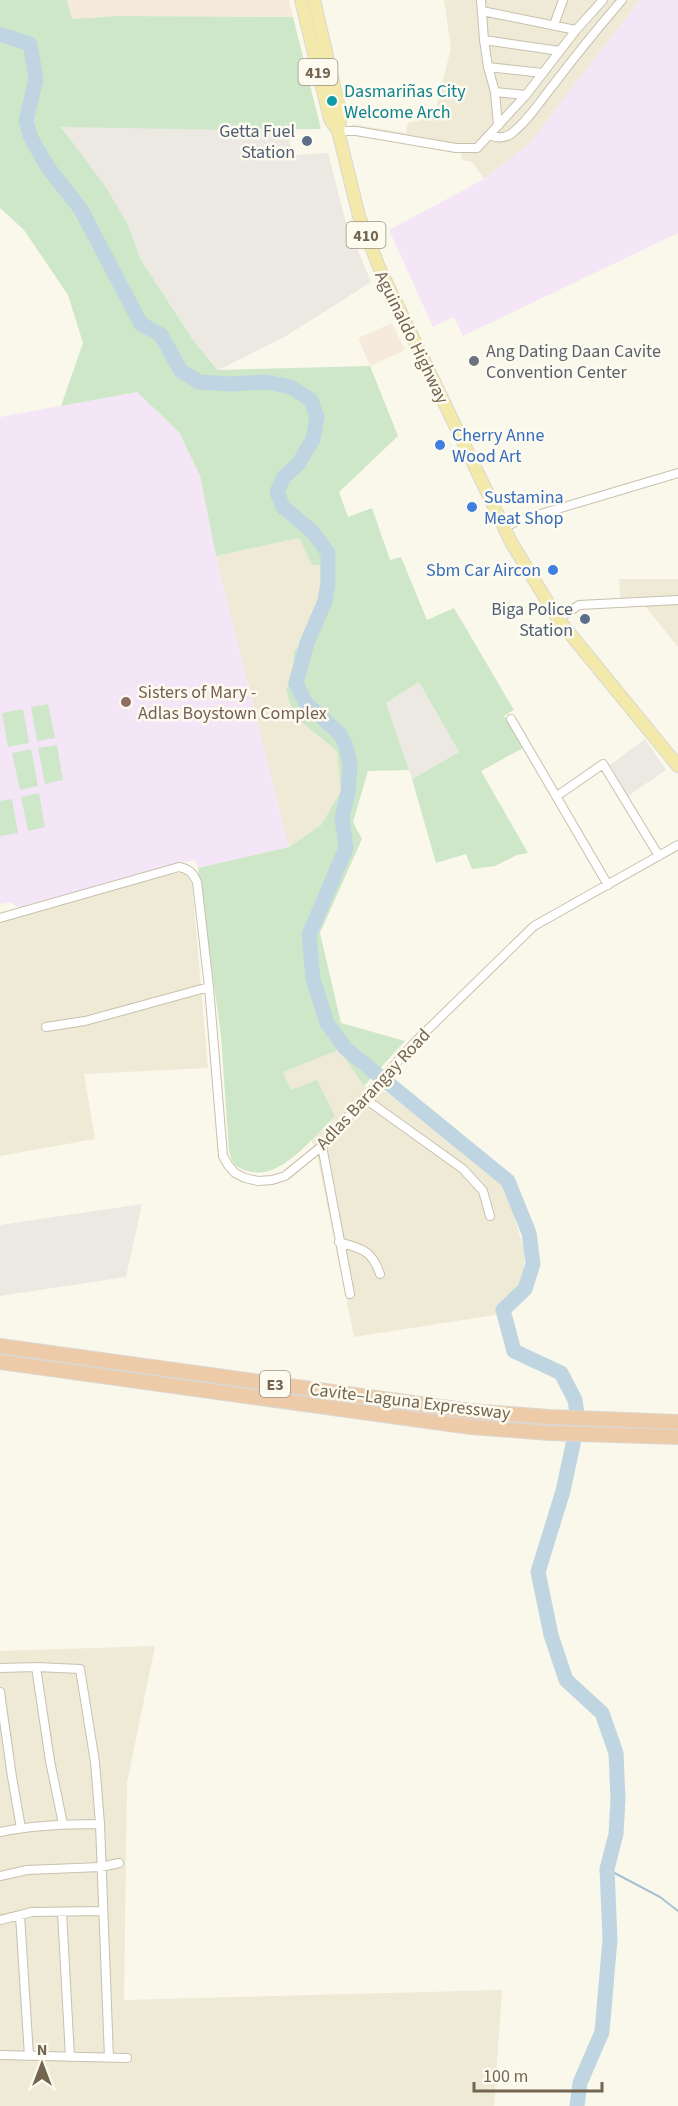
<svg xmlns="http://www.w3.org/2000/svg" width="678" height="2106" font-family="'Source Sans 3',sans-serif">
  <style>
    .residential { fill: #eeead6 }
    .commercial { fill: #f6eadc }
    .industrial { fill: #ece9e2 }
    .education { fill: #f5e6f7 }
    .green { fill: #cee7c9 }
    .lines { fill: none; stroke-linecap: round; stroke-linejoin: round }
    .stream { stroke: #a7c1d3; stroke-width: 2 }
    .river { stroke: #c0d5e2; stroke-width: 15 }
    .street-casing { stroke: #c9c0ae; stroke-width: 10 }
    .primary-casing { stroke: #dbd7d2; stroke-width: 14 }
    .highway-casing { stroke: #dbd7d2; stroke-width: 16 }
    .street { stroke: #fff; stroke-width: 8 }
    .primary { stroke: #f2e9aa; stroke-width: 12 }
    .highway { stroke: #eecba8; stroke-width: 14 }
    .culture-dot { fill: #0f9aa8; stroke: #fdfbf0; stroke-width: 2 }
    .service-dot { fill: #5c6f8a; stroke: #fdfbf0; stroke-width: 2 }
    .worship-dot { fill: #6b7280; stroke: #fdfbf0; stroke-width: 2 }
    .shop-dot { fill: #3f7fe0; stroke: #fdfbf0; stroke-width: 2 }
    .education-dot { fill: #8d6e63; stroke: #fdfbf0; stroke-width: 2 }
    .labels { text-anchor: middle; stroke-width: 5; stroke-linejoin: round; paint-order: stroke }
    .shield { fill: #fdfbf0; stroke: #9c9280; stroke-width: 1.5 }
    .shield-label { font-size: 16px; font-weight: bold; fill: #736550 }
    .culture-label { font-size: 18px; fill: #0d838f; stroke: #fdfbf0; text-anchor: start }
    .service-label { font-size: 18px; fill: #4e5e75; stroke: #fdfbf0; text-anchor: end }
    .street-label { font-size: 18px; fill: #736550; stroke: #fdfbf0 }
    .worship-label { font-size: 18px; fill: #5b616d; stroke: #fdfbf0; text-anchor: start }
    .shop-label { font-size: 18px; fill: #366cbe; stroke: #fdfbf0; text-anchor: start }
    .education-label { font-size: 18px; fill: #785e54; stroke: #fdfbf0; text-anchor: start }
  </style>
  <rect width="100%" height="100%" fill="#faf8ea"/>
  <!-- residential -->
  <path class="residential" d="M444 0H640L529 144 484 179 472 162 462 160 461 152 353 133 352 124 406 133 408 123 434 116 451 48Z
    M299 538 312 565 320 564 321 592 305 631 303 644 294 651 293 671 286 690 294 716 337 751 341 791 321 825 289 847 216 556Z
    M619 579H678V647L645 606 621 607Z
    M185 873 192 884 208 1068 84 1074 95 1139 0 1156V922L163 875Z
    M339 1050 364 1086 388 1093 505 1182 524 1251V1285L495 1315 354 1337 317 1155 311 1139 335 1116 291 1090 283 1072Z
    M155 1646 127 1783 124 2000 502 1990 494 2106H0V1651Z"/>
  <!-- commercial -->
  <path class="commercial" d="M67 0H289L293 17 116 16 71 19Z
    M392 323 405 350 370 366 358 338Z"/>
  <!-- industrial -->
  <path class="industrial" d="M61 126 287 129 293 155 328 153 345 219 371 282 286 336 219 370 193 340 141 260 127 223Z
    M419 682 459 752 412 779 386 703Z
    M645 739 666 770 628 796 610 765Z
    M142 1204 126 1277 0 1296V1225Z"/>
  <!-- education -->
  <path class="education" d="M640 0H678V233L463 336 454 317 433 327 389 230 484 179 529 144Z
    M137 392 179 432 200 476 216 556 289 847 198 868 195 860 160 868 21 907 15 906 12 902 0 904V417Z"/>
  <!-- green -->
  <path class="green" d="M0 0H67L72 19 116 16 293 17 321 129 242 130 61 127 105 186 127 223 141 260 193 340 218 370 370 366 398 436 339 492 348 517 372 508 390 560 401 557 427 620 454 608 514 710 504 716 523 748 481 771 528 853 517 855 495 866 472 869 466 854 436 863 412 779 459 752 419 682 386 703 409 770 368 771 353 822 362 839 320 933 341 1023 405 1041 364 1086 339 1050 283 1072 291 1090 317 1080 335 1116C314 1136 283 1178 252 1172 246 1171 238 1168 234 1164 232 1161 230 1155 229 1151L221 1036 198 868 289 847 321 825 341 791 337 751 294 716 286 690 293 671 294 651 303 644 305 631 321 592 320 565H312L299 538 216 556 200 476 179 432 137 392 61 406 83 343 68 295 24 230 0 208Z
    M48 704 55 738 37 741 31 707Z
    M23 709 29 743 8 747 2 713Z
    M57 745 63 780 45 784 38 748Z
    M31 749 38 786 20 790 12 753Z
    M39 793 45 827 28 831 21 797Z
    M12 799 18 833 0 836V801Z"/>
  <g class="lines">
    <!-- stream -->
    <path class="stream" d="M607 1869 660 1897 678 1911"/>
    <!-- river -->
    <path class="river" d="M0 34 30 44 36 79 26 121 31 138 49 169 80 208 141 324 161 335 181 371 199 382 230 384 266 382 291 387 311 400 317 417 313 439 299 463 284 477 277 492 283 507 313 532 328 553V582L325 601 307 643 296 683 305 702 340 734 346 746 350 764 348 792 342 818 346 848 309 935 313 979 327 1023 345 1048 508 1181 529 1233 533 1264 525 1289 503 1310 514 1351 561 1373 575 1400 578 1421 563 1491 538 1572 551 1635 566 1680 602 1713 616 1753 618 1799 616 1834 607 1869 610 1939 602 2032 580 2083 577 2106"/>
    <!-- street casing -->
    <g class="street-casing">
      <path id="street" d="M481 0 484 40 488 67 495 92 498 126
        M482 11 576 30
        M554 25 563 0
        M484 40 560 51
        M488 67 543 73
        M495 92 526 95
        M338 131H356L456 148H477L526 95 576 30 603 0
        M489 135C496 138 503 139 511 134 528 121 541 100 554 84 576 55 598 28 622 0
        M504 528 517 521 678 473
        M558 619 579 605 678 600
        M511 719 608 885
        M557 796 603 764 659 856
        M0 918 179 867C189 869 193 873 197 882L209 987 223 1156 228 1165 235 1173 245 1178 258 1181 272 1180 285 1176 322 1146 414 1043 534 926 678 845
        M46 1027 85 1021 209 987
        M364 1098 463 1169 483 1191 490 1216
        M322 1146 350 1294
        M339 1242C362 1249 372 1250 380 1274
        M36 1667 50 1761 63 1824
        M0 1668 36 1667 80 1669 95 1762 100 1824 109 2058
        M0 1692 12 1777 21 1828
        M0 1832C33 1825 66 1824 100 1824
        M0 1876 27 1870 101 1867 119 1863
        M62 1912 70 2057
        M20 1915 29 2056
        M0 1920 32 1912 103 1911
        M0 2055 127 2058"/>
    </g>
    <!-- primary casing -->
    <g class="primary-casing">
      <path id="primary" d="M301 0 330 119 338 131 359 216 379 267 511 542 558 619 678 766
        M314 0 341 116 338 131"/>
    </g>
    <!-- highway casing -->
    <g class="highway-casing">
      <path id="highway" d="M0 1346 471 1411 549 1417 678 1422
        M0 1362 471 1427 549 1433 678 1437"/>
    </g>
    <!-- street -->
    <use href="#street" class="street"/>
    <!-- primary -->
    <use href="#primary" class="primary"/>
    <!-- highway -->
    <use href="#highway" class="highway"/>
  </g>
  <!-- markers -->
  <circle class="culture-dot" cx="332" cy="101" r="6"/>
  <g class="service-dot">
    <circle cx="307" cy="141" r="6"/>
    <circle cx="585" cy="619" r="6"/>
  </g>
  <circle class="worship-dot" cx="474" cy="361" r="6"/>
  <g class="shop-dot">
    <circle cx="440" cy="445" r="6"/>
    <circle cx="472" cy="507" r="6"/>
    <circle cx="553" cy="570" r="6"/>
  </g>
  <circle class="education-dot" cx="126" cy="702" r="6"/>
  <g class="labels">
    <!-- shield labels -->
    <g class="shield">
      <rect x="298.5" y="59" width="39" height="26" rx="4.5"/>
      <rect x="346.5" y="222" width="39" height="26" rx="4.5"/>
      <rect x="260" y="1371" width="30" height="26" rx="4.5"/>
    </g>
    <g class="shield-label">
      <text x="318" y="78">419</text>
      <text x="366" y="241">410</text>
      <text x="275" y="1390">E3</text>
    </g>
    <!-- culture labels -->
    <g class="culture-label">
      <text x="344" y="97">Dasmariñas City<tspan x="344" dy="21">Welcome Arch</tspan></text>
    </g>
    <!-- service labels -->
    <g class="service-label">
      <text x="295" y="137">Getta Fuel<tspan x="295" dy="21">Station</tspan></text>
      <text x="573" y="615">Biga Police<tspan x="573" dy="21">Station</tspan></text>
    </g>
    <!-- street labels -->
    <g class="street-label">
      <text transform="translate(412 337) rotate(64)" y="6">Aguinaldo Highway</text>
      <text transform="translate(373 1089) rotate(-47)" y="6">Adlas Barangay Road</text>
      <text transform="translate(410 1401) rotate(7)" y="6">Cavite–Laguna Expressway</text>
    </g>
    <!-- worship labels -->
    <g class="worship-label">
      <text x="486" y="357">Ang Dating Daan Cavite<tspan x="486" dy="21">Convention Center</tspan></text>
    </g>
    <!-- shop labels -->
    <g class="shop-label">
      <text x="452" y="441">Cherry Anne<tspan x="452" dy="21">Wood Art</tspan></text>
      <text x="484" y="503">Sustamina<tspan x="484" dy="21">Meat Shop</tspan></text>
      <text x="541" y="576" text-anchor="end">Sbm Car Aircon</text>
    </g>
    <!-- education labels -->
    <g class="education-label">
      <text x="138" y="698">Sisters of Mary -<tspan x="138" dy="21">Adlas Boystown Complex</tspan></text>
    </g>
  </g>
  <!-- north arrow -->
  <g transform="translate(42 2064)" stroke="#fdfbf0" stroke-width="4.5" paint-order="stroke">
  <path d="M0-4.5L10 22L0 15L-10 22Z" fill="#736550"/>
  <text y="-9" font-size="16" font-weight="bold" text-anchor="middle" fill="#736550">N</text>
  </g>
  <!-- scale -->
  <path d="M474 2082v9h128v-9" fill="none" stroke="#736550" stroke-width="3"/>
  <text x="483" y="2082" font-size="18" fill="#736550" stroke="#fdfbf0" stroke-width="4.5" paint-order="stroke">100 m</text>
</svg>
